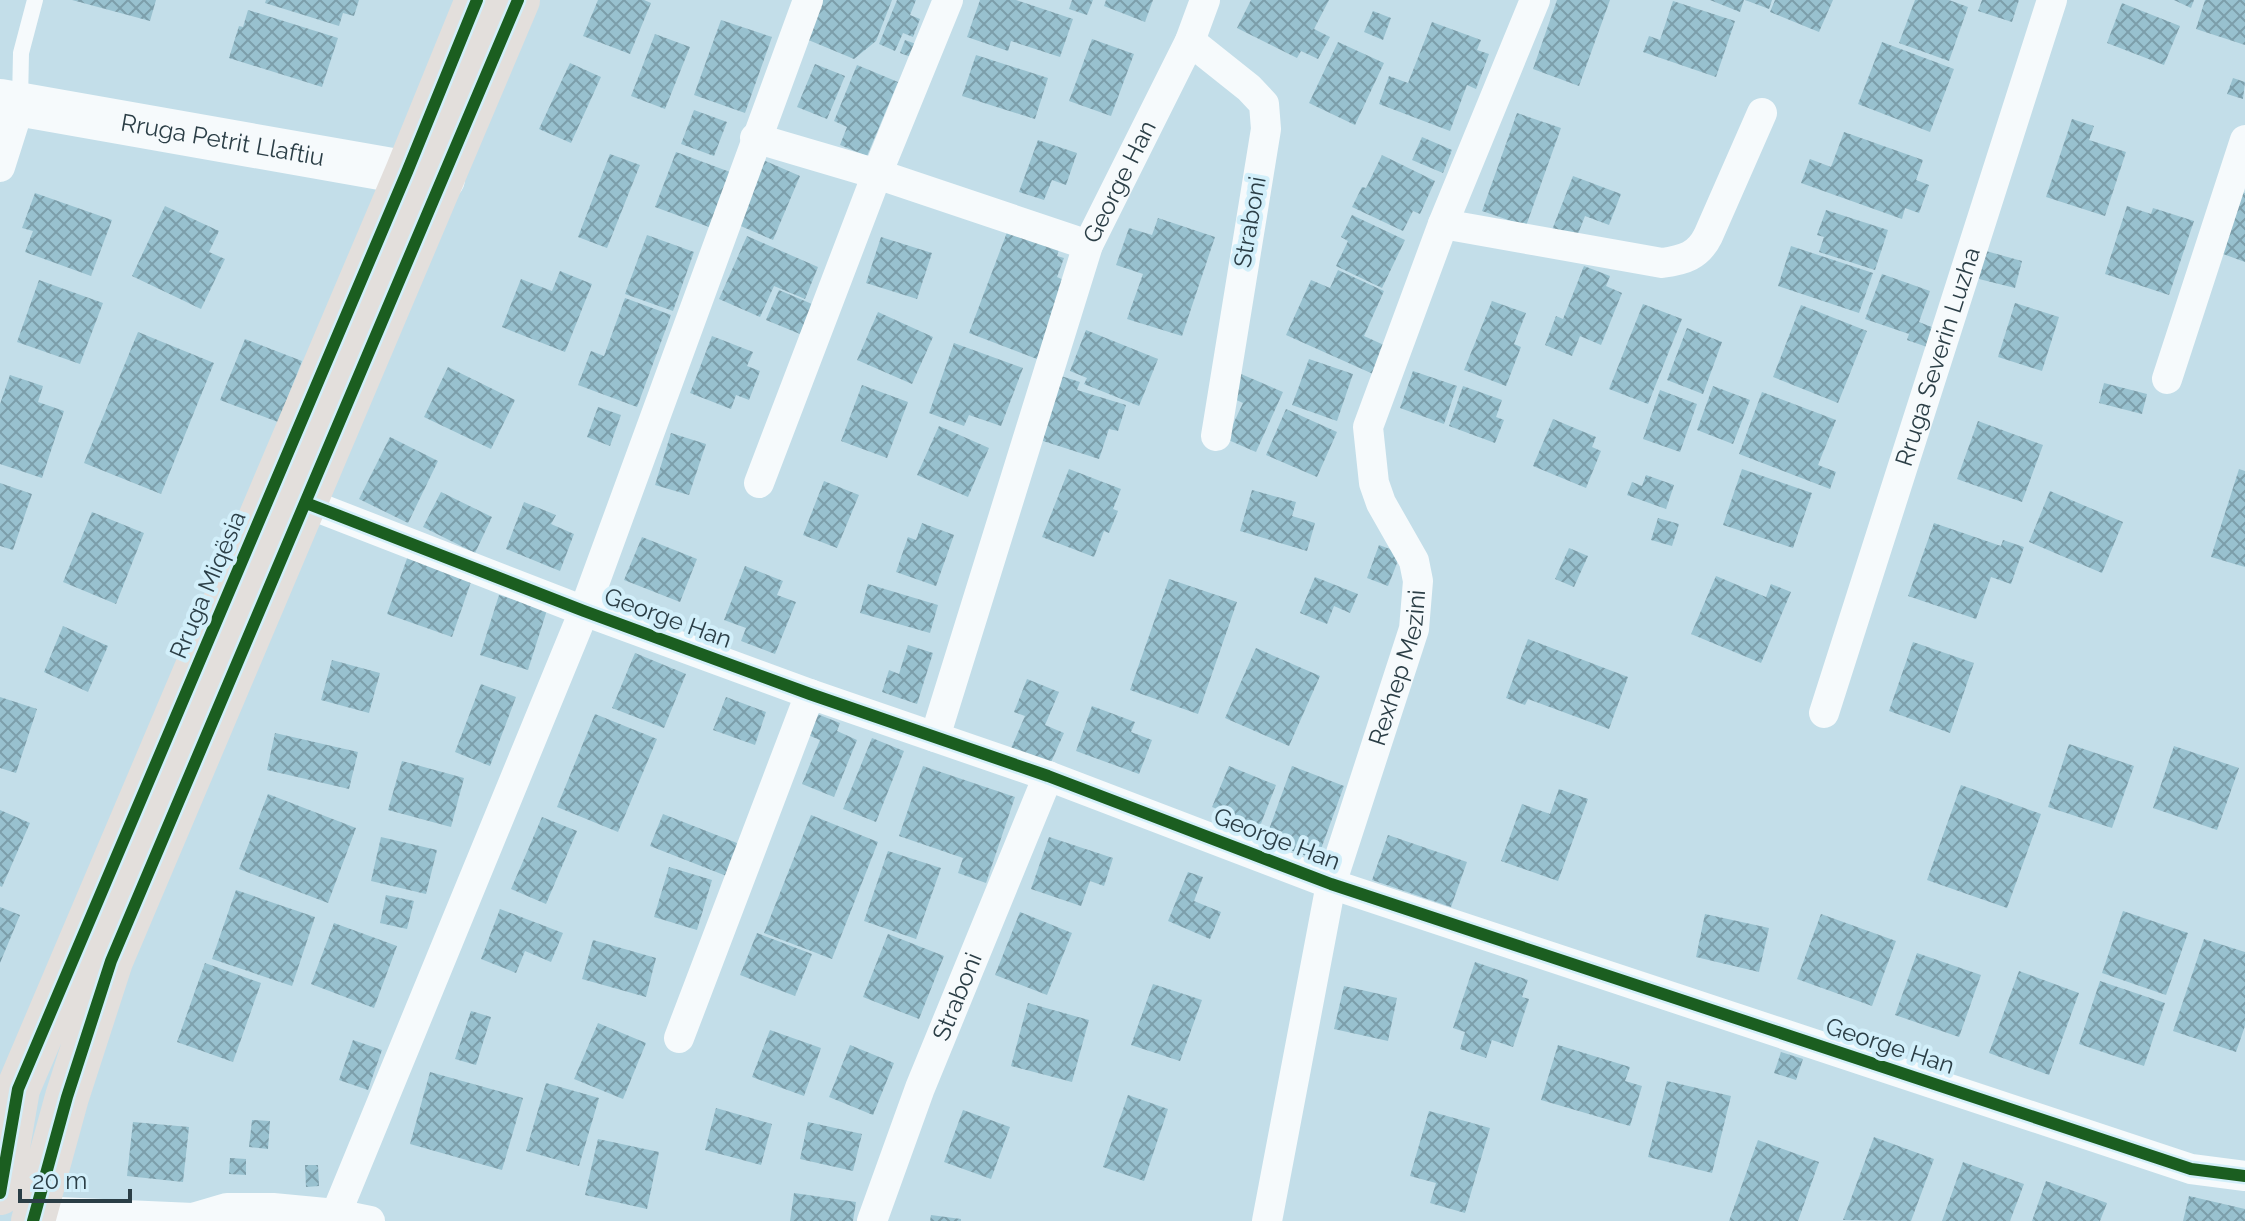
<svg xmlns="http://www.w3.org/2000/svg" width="2245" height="1221" font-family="Raleway,sans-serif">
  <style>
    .building { fill: url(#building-cross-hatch) }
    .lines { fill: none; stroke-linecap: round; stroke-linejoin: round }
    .lane { stroke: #f6fafc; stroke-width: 16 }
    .street { stroke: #f6fafc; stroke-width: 30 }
    .secondary { stroke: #f6fafc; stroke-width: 44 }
    .primary { stroke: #e3dfdc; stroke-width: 44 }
    .cycleway-casing { stroke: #d2effa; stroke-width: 17 }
    .cycleway { stroke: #1b5e20; stroke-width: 12 }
    .labels { text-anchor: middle; stroke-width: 8; stroke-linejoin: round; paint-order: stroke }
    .street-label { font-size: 24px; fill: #2b3e46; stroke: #d2effa }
  </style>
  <defs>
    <pattern id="building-cross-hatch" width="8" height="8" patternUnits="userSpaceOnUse" patternTransform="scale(2)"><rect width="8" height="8" fill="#98c1cf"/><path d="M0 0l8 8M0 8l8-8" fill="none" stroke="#7c9eaa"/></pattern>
  </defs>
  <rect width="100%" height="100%" fill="#c3dee9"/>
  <!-- building -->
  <path class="building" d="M72 0H156L150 21Z
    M266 0H359L354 16 343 13 339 26 265 3Z
    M598 0H644L651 3 630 54 583 36Z
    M822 0H892L876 41 854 59 806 39Z
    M897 0H916L910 15 920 19 913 37 903 33 895 51 879 44Z
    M980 0H1016L1073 19 1060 57 1011 41 1008 51 967 37Z
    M1072 0H1093L1087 15 1069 9Z
    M1106 0H1153L1145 22 1104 6Z
    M1251 0H1329L1314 29 1330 37 1318 59 1301 51 1297 58 1237 28Z
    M1557 0H1610L1579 86 1533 69Z
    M1710 0H1744L1740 12Z
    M1745 0H1772L1769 9Z
    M1775 0H1833L1819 32 1770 12Z
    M1915 0H1949L1968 7 1949 61 1899 43Z
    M1982 0H2019L2012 22 1978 11Z
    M2174 0H2194L2191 8Z
    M2205 0H2245V45L2196 29Z
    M1673 1 1735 21 1716 77 1643 52 1649 36 1660 40Z
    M2122 3 2180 26 2164 65 2107 43Z
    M248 10 338 38 322 87 229 58 239 26 243 27Z
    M1373 11 1391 18 1383 40 1364 32Z
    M721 20 772 37 745 113 694 95Z
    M1432 22 1481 40 1477 50 1489 54 1476 89 1467 85 1450 131 1379 104 1389 76 1408 83Z
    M655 34 690 47 665 109 631 96Z
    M1092 39 1134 54 1111 116 1069 101Z
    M905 40 916 44 911 57 900 53Z
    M1338 42 1384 63 1355 125 1309 103Z
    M1882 42 1954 69 1930 132 1858 104Z
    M976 55 1048 78 1035 119 962 96Z
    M570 63 601 77 571 143 539 129Z
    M815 64 845 76 827 119 797 107Z
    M857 65 898 82 867 156 840 145 847 127 834 121Z
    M2233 78 2245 82 2243 99 2227 94Z
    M694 110 727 122 714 156 681 144Z
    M1517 113 1561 128 1526 226 1482 211Z
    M2072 119 2094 126 2089 140 2126 152 2105 216 2046 197Z
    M1844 132 1923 160 1916 180 1929 185 1919 213 1905 208 1902 219 1801 183 1810 159 1831 167Z
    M1422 137 1452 150 1443 173 1412 160Z
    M1038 140 1077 153 1066 185 1052 180 1044 200 1019 192Z
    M676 152 730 172 709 227 655 207Z
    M610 154 640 165 607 248 578 237Z
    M1382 155 1435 181 1420 214 1413 211 1403 231 1352 207 1362 187 1366 188Z
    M756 157 800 176 773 240 729 221Z
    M1573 176 1621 194 1609 225 1585 216 1576 239 1552 230Z
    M2237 190 2245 193V262L2215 251Z
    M35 193 112 220 91 276 25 252 33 231 22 228Z
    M165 206 219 231 209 252 225 259 201 309 132 276Z
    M2127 206 2151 214 2153 208 2194 221 2169 295 2105 274Z
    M1826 210 1888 230 1875 270 1819 252 1824 237 1817 235Z
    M1352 215 1405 240 1382 288 1336 266 1348 241 1341 237Z
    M1158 218 1215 237 1182 336 1127 319 1143 274 1116 265 1129 228 1152 235Z
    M1009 227 1060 246 1057 256 1064 258 1057 277 1066 281 1037 359 969 333Z
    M647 235 694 252 673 311 625 294Z
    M747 236 818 267 805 299 774 286 760 317 719 299Z
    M881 237 932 253 917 299 866 283Z
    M1791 246 1873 273 1859 313 1778 286Z
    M1986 251 2022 261 2015 288 1979 279Z
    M1584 266 1610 276 1606 286 1622 293 1601 345 1580 336 1572 356 1545 345 1556 316 1563 319Z
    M1338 270 1384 291 1364 336 1395 350 1382 378 1286 335 1311 280 1330 288Z
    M560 271 592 284 565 352 502 327 521 279 552 291Z
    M1882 274 1930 291 1919 322 1934 328 1927 347 1907 340 1909 334 1865 319Z
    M39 280 103 303 80 364 17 342Z
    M779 290 812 304 800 334 766 320Z
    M625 298 671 315 637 407 578 385 591 351 604 356Z
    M1492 301 1526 313 1514 344 1521 347 1506 386 1464 370Z
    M2015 303 2059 317 2042 371 1998 357Z
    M1643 304 1682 319 1648 404 1609 389Z
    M1801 305 1867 331 1838 403 1773 377Z
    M878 312 933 337 912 384 857 360Z
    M1687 328 1722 342 1703 394 1667 380Z
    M1086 330 1158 359 1139 406 1084 384 1087 378 1070 371Z
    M138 332 214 363 161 494 84 463Z
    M712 336 753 352 747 366 760 371 749 400 736 395 731 409 690 393Z
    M245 339 302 361 278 422 220 400Z
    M954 343 1023 368 1001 426 969 415 964 426 929 413Z
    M1309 359 1353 374 1337 421 1292 405Z
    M448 367 515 400 491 449 424 417Z
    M1413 371 1457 386 1444 424 1400 408Z
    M1241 374 1283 392 1256 452 1226 439 1243 403 1230 397Z
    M10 375 43 386 38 402 64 411 42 478 0 464V404Z
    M1061 376 1080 382 1077 390 1126 405 1118 431 1109 429 1099 459 1040 440Z
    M2104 383 2147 394 2142 414 2099 403Z
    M862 385 908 402 887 458 841 441Z
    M1463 386 1502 400 1496 417 1504 420 1495 443 1449 426Z
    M1713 386 1750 400 1733 444 1697 430Z
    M1660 390 1697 404 1680 452 1643 439Z
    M1762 392 1836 420 1818 465 1836 472 1830 489 1739 454Z
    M598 407 621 415 610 446 587 437Z
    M1286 409 1337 432 1317 477 1266 455Z
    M1553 419 1596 437 1592 447 1601 451 1586 488 1533 466Z
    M1978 421 2043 445 2022 502 1957 479Z
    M939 426 989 448 968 497 917 475Z
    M671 433 706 444 689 495 655 485Z
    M390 437 438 461 408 523 359 499Z
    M1069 469 1121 489 1113 509 1118 511 1109 533 1104 531 1094 557 1042 537Z
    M1742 469 1812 493 1793 548 1723 525Z
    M2239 469 2245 471V567L2211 557Z
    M1646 475 1674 485 1666 509 1627 495 1632 482 1642 486Z
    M824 481 859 495 837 548 803 535Z
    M0 483 32 494 13 550 0 546Z
    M1252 490 1296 502 1292 516 1315 523 1307 551 1240 531Z
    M2050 491 2123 522 2102 573 2029 542Z
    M441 492 492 517 475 553 423 527Z
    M524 502 556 515 551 524 574 534 560 571 506 549Z
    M92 512 144 533 116 604 63 582Z
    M1658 518 1679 524 1672 546 1651 540Z
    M922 523 954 535 936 586 896 572 908 537 916 540Z
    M1934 523 2001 546 2003 540 2024 547 2011 584 1991 577 1976 619 1908 596Z
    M642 537 697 559 680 602 624 580Z
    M1379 545 1401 553 1388 586 1367 578Z
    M1569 548 1588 556 1574 587 1555 579Z
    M409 553 473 576 452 637 387 614Z
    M745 566 783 581 777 595 796 602 775 654 741 641 746 628 724 620Z
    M1716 576 1766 597 1771 584 1791 592 1761 663 1691 634Z
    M1315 577 1358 594 1350 613 1334 606 1327 624 1300 613Z
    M1169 579 1237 602 1198 714 1130 690Z
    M868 584 938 605 930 633 860 613Z
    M499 595 547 610 528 670 480 655Z
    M63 626 108 646 88 692 44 672Z
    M1528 639 1628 677 1609 729 1528 699 1525 705 1506 698Z
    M1913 642 1974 663 1950 733 1889 711Z
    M908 645 933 653 917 704 882 692 889 670 899 674Z
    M1256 648 1320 676 1289 746 1225 718Z
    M635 653 686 674 664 728 612 708Z
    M332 660 380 673 369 713 321 700Z
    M1027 679 1059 692 1045 725 1064 733 1048 769 1009 753 1025 716 1014 712Z
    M481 684 516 697 490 766 455 752Z
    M0 697 37 709 16 773 0 768Z
    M726 697 766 712 755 745 713 730Z
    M1092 706 1135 722 1131 732 1152 740 1139 774 1076 751Z
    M595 714 657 739 618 832 557 807Z
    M817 714 840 723 837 731 857 740 834 797 802 784 820 740 808 735Z
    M275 733 358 752 349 789 267 770Z
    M872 738 904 751 876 822 843 809Z
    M2069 744 2134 766 2112 828 2048 807Z
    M2174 746 2239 768 2217 830 2153 808Z
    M402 761 464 778 451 827 388 810Z
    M923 766 1015 797 986 883 958 873 963 858 899 836Z
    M1229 766 1276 785 1260 826 1212 807Z
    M1292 766 1344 786 1317 860 1282 847 1284 841 1267 835Z
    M1961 785 2041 814 2007 908 1927 880Z
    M1559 789 1588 799 1558 881 1501 861 1522 804 1550 814Z
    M268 794 356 828 328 903 239 869Z
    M0 810 30 823 2 887 0 886Z
    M663 814 742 845 729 877 650 846Z
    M811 815 878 842 832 959 764 933Z
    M542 817 577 831 546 904 511 889Z
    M1388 835 1467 862 1451 907 1372 880Z
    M381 837 437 850 426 894 371 881Z
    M1049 837 1113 858 1104 886 1090 881 1081 906 1031 889Z
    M888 851 941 868 916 939 864 921Z
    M669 867 712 880 697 930 654 917Z
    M1188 872 1203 877 1194 901 1221 912 1210 939 1168 921Z
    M236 890 315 917 292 986 212 959Z
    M386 895 414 901 407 929 380 923Z
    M0 907 20 915 0 963Z
    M500 909 563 933 551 962 525 951 516 973 481 959Z
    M2123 911 2188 933 2166 995 2102 973Z
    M1020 912 1072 933 1047 995 995 975Z
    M1705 914 1769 928 1759 972 1696 957Z
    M1821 914 1896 941 1872 1006 1797 979Z
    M334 923 397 946 374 1008 311 984Z
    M757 933 812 954 795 996 740 975Z
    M888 934 944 956 919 1019 863 997Z
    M2204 939 2245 952V1026L2236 1052 2173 1031Z
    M593 940 656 958 646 997 582 979Z
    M1917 953 1981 975 1959 1037 1895 1015Z
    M1475 962 1528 980 1522 997 1529 999 1513 1047 1492 1040 1486 1058 1460 1049 1465 1032 1453 1028Z
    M205 963 261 983 233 1062 177 1042Z
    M2019 971 2079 993 2049 1075 1989 1053Z
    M2100 981 2165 1003 2144 1066 2079 1044Z
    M1153 984 1202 1000 1180 1061 1131 1045Z
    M1344 986 1397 998 1388 1041 1334 1029Z
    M1028 1003 1089 1020 1072 1082 1011 1066Z
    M471 1011 491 1017 476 1065 455 1059Z
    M598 1023 646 1043 623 1099 574 1079Z
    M770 1030 821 1048 804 1096 752 1077Z
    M353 1040 382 1050 368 1090 339 1080Z
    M850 1045 894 1063 873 1115 829 1097Z
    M1558 1045 1630 1067 1625 1081 1642 1086 1630 1126 1541 1100Z
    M1781 1052 1803 1059 1796 1080 1774 1073Z
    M430 1072 523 1098 502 1170 410 1144Z
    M1667 1081 1731 1096 1712 1173 1648 1157Z
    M546 1083 599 1098 579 1166 526 1151Z
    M1128 1095 1168 1109 1144 1181 1103 1167Z
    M716 1108 772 1124 761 1165 705 1150Z
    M963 1110 1010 1127 991 1179 944 1162Z
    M1429 1111 1490 1128 1465 1213 1430 1203 1436 1183 1410 1176Z
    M252 1120 270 1121 268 1149 249 1147Z
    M133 1122 189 1127 183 1182 127 1176Z
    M808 1122 862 1134 853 1171 800 1159Z
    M1874 1137 1934 1159 1911 1221 1843 1220Z
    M598 1139 659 1152 647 1209 585 1195Z
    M1758 1140 1819 1162 1798 1221H1729Z
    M230 1158 246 1159V1175L229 1174Z
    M1963 1162 2024 1184 2010 1221H1942Z
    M305 1165H318L319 1186 306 1187Z
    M2046 1181 2107 1203 2100 1221H2032Z
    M794 1193 856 1202 853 1221H790Z
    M2189 1196 2245 1209V1221H2183Z
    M931 1215 961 1219V1221H930Z"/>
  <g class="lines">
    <!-- lane -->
    <path class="lane" d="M20 101 21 53 35 0"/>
    <!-- street -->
    <g class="street">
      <path d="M1190 41 1249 88 1264 104 1266 129 1216 436"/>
      <path d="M755 138 877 174 1088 245"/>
      <path d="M0 167 20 104"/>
      <path d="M1443 224 1662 263C1684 260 1698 256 1708 236L1762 113"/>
      <path d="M2167 379 2245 140"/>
      <path d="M759 483 877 174 948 0"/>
      <path d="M306 503 584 611 810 694 1048 776 1331 884 2191 1169 2245 1176"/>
      <path id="s1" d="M1824 713 2052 0"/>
      <path id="s2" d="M935 737 1088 245 1190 41 1205 0"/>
      <path d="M679 1038 810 694"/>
      <path d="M35 1211 193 1218 227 1208H273L336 1214 370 1221"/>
      <path d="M336 1214 584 611 808 0"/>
      <path id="s3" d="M872 1221 920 1088 1048 776"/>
      <path id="s4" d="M1267 1221 1331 884 1414 629 1418 581 1414 561 1381 503 1374 483 1368 427 1443 224 1535 0"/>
    </g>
    <!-- secondary -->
    <path class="secondary" id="s5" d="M0 101 443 179"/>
    <!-- primary -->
    <path class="primary" d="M0 1193 18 1089 407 172 477 0
      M33 1221 67 1097 111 961 518 0"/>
    <!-- cycleway casing -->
    <g class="cycleway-casing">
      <path id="cycleway" d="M306 503 584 611 810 694 1048 776 1331 884 2191 1169 2245 1176
        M0 1193 18 1089 407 172 477 0
        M33 1221 67 1097 111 961 518 0"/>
    </g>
    <!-- cycleway -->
    <use href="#cycleway" class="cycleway"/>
  </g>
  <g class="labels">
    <!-- street labels -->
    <g class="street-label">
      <text dy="8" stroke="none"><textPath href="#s5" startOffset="226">Rruga Petrit Llaftiu</textPath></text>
      <text dy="8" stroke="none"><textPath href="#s2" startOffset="586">George Han</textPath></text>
      <text transform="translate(1250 222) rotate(-80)" y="8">Straboni</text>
      <text dy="8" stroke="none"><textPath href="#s1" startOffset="374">Rruga Severin Luzha</textPath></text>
      <text transform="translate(208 585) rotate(-67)" y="8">Rruga Miqësia</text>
      <text transform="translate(668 618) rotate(20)" y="8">George Han</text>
      <text dy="8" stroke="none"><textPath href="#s4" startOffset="570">Rexhep Mezini</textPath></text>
      <text transform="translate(1277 839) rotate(21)" y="8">George Han</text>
      <text dy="8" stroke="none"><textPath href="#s3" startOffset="240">Straboni</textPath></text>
      <text transform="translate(1890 1046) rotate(18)" y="8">George Han</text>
    </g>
  </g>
  <!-- scale -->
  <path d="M20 1189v12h110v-12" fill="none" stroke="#2b3e46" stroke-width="4"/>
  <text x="32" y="1189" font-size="24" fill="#2b3e46" stroke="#d2effa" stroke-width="6" paint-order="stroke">20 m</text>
</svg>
